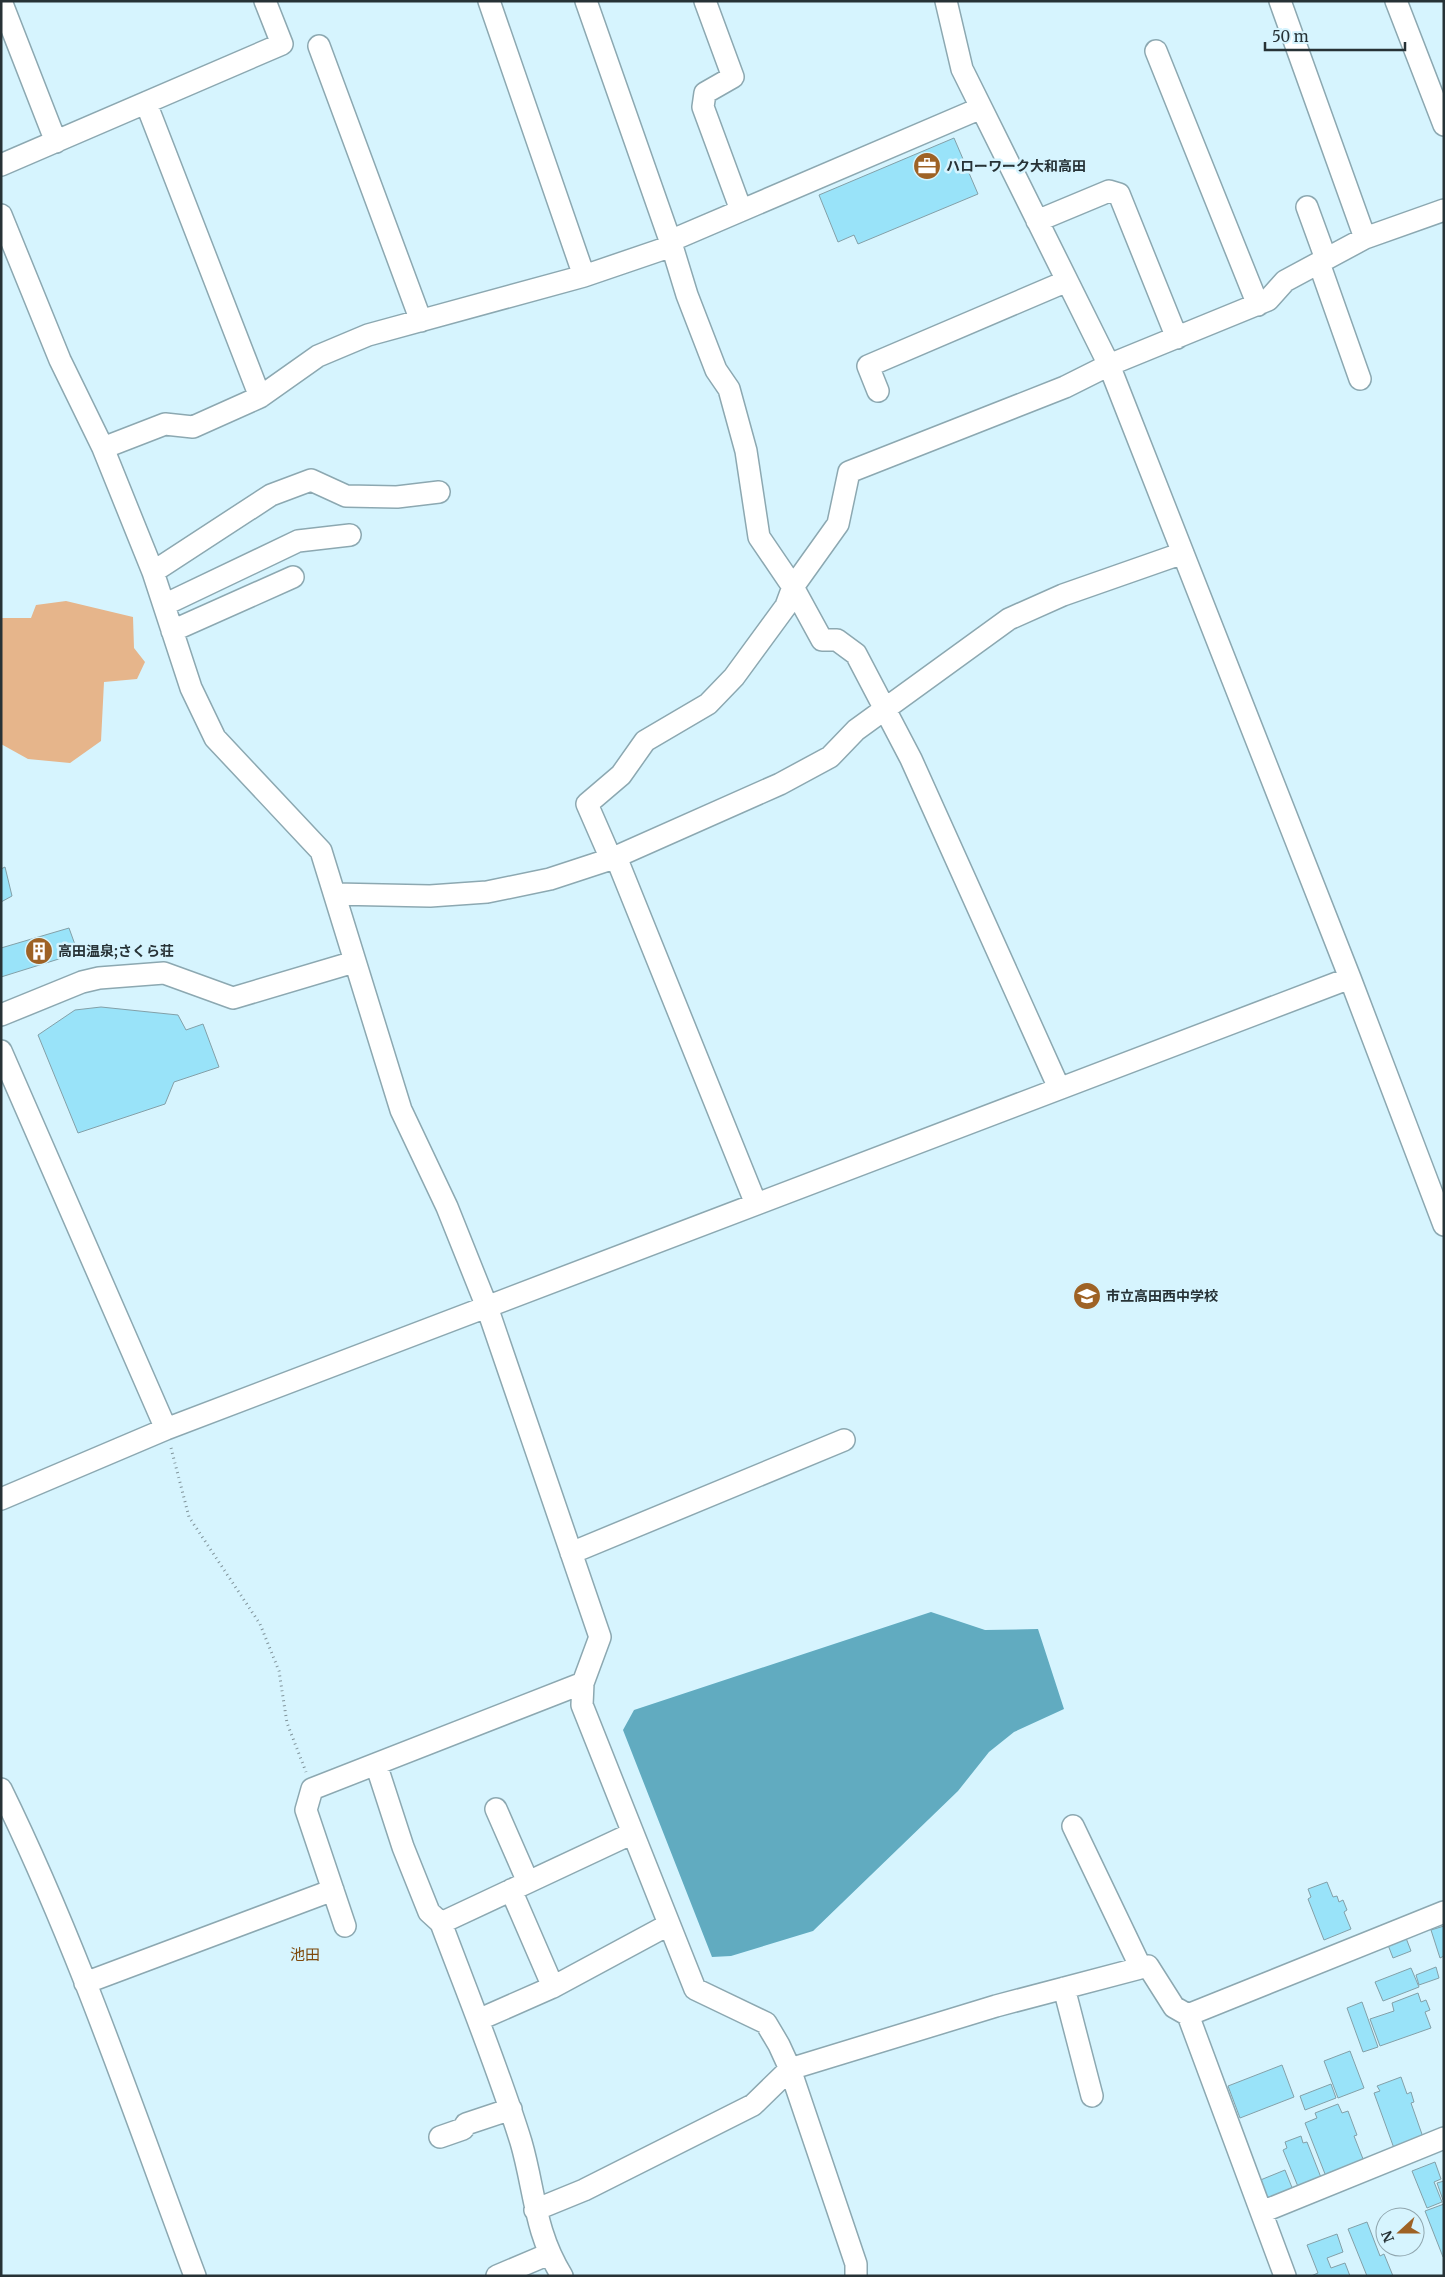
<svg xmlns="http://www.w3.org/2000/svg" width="1445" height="2277" font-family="Merriweather,'Noto Sans JP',serif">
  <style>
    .forest { fill: #e6b58b }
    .water { fill: #61abc0 }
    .building { fill: #99e3f9; stroke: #83a0a8 }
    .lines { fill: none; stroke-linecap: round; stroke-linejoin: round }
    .minor-casing { stroke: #8ca8b1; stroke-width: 24 }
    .path { stroke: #80949b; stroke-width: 3; stroke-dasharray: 1 4; stroke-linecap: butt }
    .minor { stroke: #fff; stroke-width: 21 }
    .labels { text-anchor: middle; stroke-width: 5; stroke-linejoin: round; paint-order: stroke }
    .poi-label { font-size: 14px; font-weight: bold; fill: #273236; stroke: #d6f4fe; text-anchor: start }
    .neighbourhood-label { font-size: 15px; fill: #7e490c; stroke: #d6f4fe }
  </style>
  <rect width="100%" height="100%" fill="#d6f4fe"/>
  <!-- forest -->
  <path class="forest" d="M66 601 133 617 134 648 145 662 137 679 104 682 101 741 70 763 28 759 1 744V618H31L36 605Z"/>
  <!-- water -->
  <path class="water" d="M931 1612 985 1630 1038 1629 1064 1709 1014 1732 989 1752 958 1791 813 1931 731 1956 712 1957 623 1730 634 1710Z"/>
  <!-- building -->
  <path class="building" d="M954 138 978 194 858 244 854 235 838 242 819 195Z
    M5 867 12 896 1 902V869Z
    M69 928 78 953 1 977V948Z
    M101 1007 178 1015 186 1030 203 1024 219 1067 174 1082 165 1104 78 1133 38 1035 75 1010Z
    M1327 1882 1333 1897 1337 1896 1339 1902 1343 1900 1347 1910 1344 1912 1351 1929 1324 1940 1308 1899 1311 1897 1308 1889Z
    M1444 1926V1956L1440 1958 1431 1930Z
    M1406 1938 1411 1951 1393 1958 1388 1945Z
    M1436 1967 1439 1978 1419 1985 1416 1975Z
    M1411 1968 1419 1987 1383 2001 1375 1982Z
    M1418 1993 1421 2002 1426 2000 1430 2010 1425 2012 1431 2028 1380 2046 1370 2019 1394 2011 1392 2003Z
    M1362 2002 1378 2047 1363 2052 1347 2008Z
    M1350 2051 1364 2088 1338 2098 1324 2061Z
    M1282 2065 1294 2097 1240 2118 1228 2086Z
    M1401 2077 1407 2094 1411 2092 1414 2102 1411 2103 1424 2140 1395 2151 1374 2093 1380 2091 1377 2086Z
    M1331 2084 1336 2098 1305 2110 1300 2096Z
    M1338 2104 1342 2113 1348 2111 1357 2135 1354 2136 1365 2164 1327 2179 1305 2123 1317 2118 1315 2113Z
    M1301 2136 1303 2143 1307 2142 1322 2180 1299 2189 1283 2150 1287 2148 1285 2142Z
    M1435 2162 1441 2179 1434 2182 1442 2202 1427 2208 1412 2171Z
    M1285 2170 1293 2190 1266 2201 1258 2181Z
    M1444 2181V2200H1443L1437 2183Z
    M1444 2204V2257H1443L1425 2211Z
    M1367 2222 1380 2256 1384 2254 1393 2276H1367L1348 2229Z
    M1337 2234 1343 2252 1327 2258 1331 2268 1345 2263 1350 2276H1311L1318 2273 1307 2245Z"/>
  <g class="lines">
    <!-- minor casing -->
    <g class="minor-casing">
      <path id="minor" d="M1 1 56 142
        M489 1 584 276
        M586 1 672 246 687 295 716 370 729 389 746 451 759 537 793 587 822 640H837L856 654 911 759 1059 1088
        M705 1 733 77 705 93 703 107 741 210
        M946 1 962 69 1109 365 1350 978 1444 1225
        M1280 1 1365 238
        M1396 1 1444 125
        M319 46 421 321
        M1156 51 1258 305
        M146 103 260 397
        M1 165 282 44 265 1
        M1307 207 1326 259
        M1 215 60 360 103 448 153 572 191 688 215 738 321 851 401 1110 447 1207 487 1307 600 1637 583 1683 582 1705 695 1989 766 2023 779 2045 790 2069 856 2264V2276
        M1037 221 1109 191 1119 194 1177 338
        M670 241 981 108
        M1319 263 1360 379
        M878 391 868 366 1067 281
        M103 448 165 424 193 427 260 397 318 356 368 335 584 276 672 246
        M153 572 271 495 311 480 346 496 397 497 439 492
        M164 605 298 541 350 535
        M172 631 293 577
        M616 857 756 1204
        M611 859 587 804 621 775 645 741 708 704 734 677 786 606 793 587 838 524 849 472 1065 387 1109 365 1268 300 1285 281 1365 238 1444 210
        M335 894 430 896 487 892 550 879 611 859 780 784 830 757 856 730 1009 619 1063 595 1183 553
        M1 1015 82 982 99 978 164 973 233 998 354 962
        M1 1051 166 1429
        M1 1499 166 1429 1350 978
        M571 1553 844 1440
        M376 1764 403 1847 429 1912 441 1923C468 1995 498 2068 521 2142 535 2190 534 2231 562 2276
        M1 1789C78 1946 134 2113 195 2276
        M496 1809 528 1882
        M1073 1826 1141 1968
        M511 1890 553 1987
        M441 1923 633 1833
        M345 1926 306 1810 312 1789 583 1683
        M85 1983 333 1890
        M1064 1988 1092 2096
        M1188 2015 1444 1912
        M478 2020 553 1987 668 1925
        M440 2137 463 2129 466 2124 511 2109
        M535 2210 584 2190 753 2105 790 2069 996 2006 1148 1966 1174 2007 1188 2015 1285 2276
        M1262 2212 1444 2138
        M497 2276 549 2254"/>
    </g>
    <!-- path -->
    <path class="path" d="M171 1448 189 1517 260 1624 279 1671 287 1723 306 1772"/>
    <!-- minor -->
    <use href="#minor" class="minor"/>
  </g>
  <!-- icons -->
  <defs>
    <g id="office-disc" transform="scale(1.4375)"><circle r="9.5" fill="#9e6225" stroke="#d6f4fe"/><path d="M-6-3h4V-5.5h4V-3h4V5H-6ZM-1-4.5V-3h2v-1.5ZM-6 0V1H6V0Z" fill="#fff"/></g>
    <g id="building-disc" transform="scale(1.4375)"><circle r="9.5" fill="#9e6225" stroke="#d6f4fe"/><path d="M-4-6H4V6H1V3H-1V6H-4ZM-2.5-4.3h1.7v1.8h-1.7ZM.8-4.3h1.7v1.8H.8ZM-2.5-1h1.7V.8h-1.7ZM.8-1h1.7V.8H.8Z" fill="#fff"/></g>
    <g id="school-disc" transform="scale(1.4375)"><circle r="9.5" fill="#9e6225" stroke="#d6f4fe"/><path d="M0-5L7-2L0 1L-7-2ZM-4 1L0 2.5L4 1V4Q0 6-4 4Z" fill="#fff"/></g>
  </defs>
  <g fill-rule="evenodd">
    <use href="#office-disc" x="927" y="166"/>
    <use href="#building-disc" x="39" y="951"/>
    <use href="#school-disc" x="1087" y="1296"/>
  </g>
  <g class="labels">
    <!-- poi labels -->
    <g class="poi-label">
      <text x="946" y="171">ハローワーク大和高田</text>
      <text x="58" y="956">高田温泉;さくら荘</text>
      <text x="1106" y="1301">市立高田西中学校</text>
    </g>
    <!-- neighbourhood labels -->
    <g class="neighbourhood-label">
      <text x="305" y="1960">池田</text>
    </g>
  </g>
  <!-- border -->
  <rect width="1445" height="2277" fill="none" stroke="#273236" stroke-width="5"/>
  <!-- north arrow -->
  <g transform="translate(1400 2232) rotate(249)"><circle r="24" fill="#d6f4fe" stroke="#90a6ae"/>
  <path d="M0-4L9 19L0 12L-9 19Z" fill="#9e6225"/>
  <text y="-8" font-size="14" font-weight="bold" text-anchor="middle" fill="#273236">N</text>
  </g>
  <!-- scale -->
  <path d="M1265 42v8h140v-8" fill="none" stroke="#273236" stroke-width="2.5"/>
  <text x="1272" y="42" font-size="15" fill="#273236" stroke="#d6f4fe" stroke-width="4" paint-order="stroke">50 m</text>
</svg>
